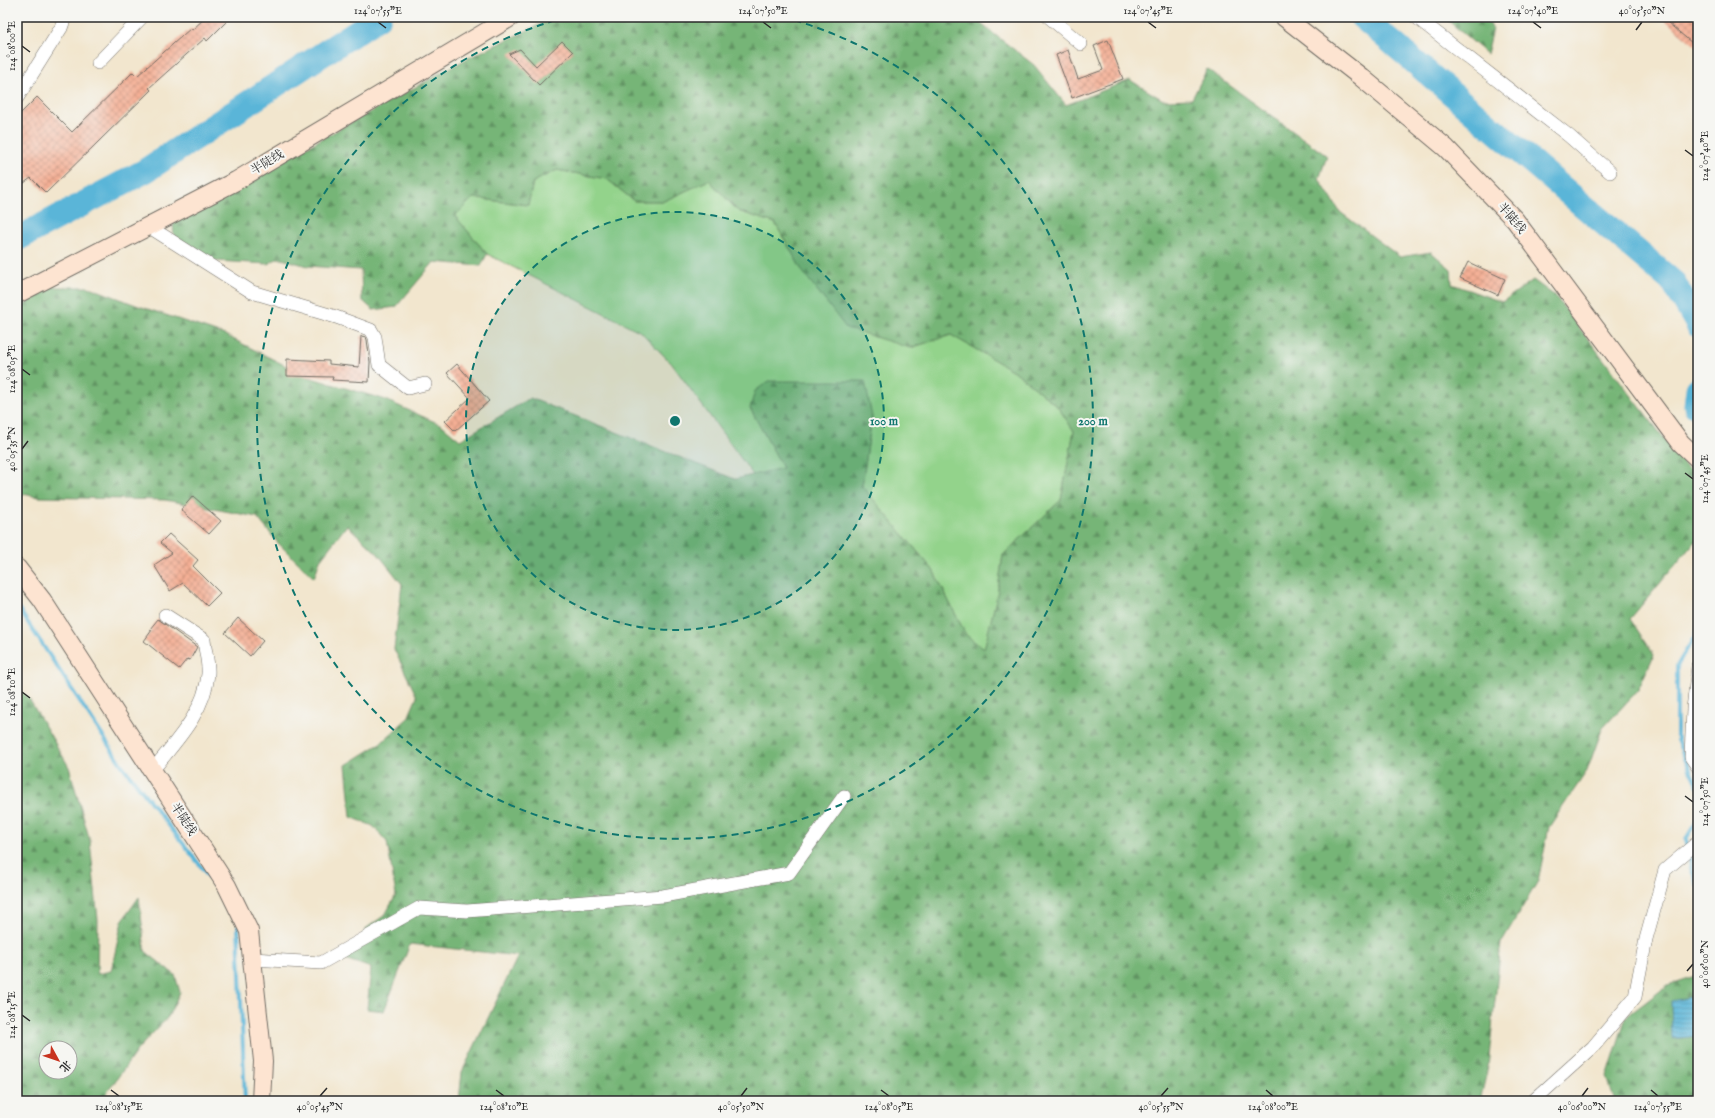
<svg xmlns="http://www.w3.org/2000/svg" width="1715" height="1118" font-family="'IM FELL English','Noto Serif SC',serif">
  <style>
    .grass { fill: #93d38b; stroke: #5f7f5b }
    .forest { fill: url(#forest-firs); stroke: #507051; fill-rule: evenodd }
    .water { fill: url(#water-rules); stroke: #427082 }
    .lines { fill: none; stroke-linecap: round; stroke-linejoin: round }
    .stream { stroke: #5ab5d8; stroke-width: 4 }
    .river { stroke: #5ab5d8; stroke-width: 25 }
    .building { fill: url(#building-cross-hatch) }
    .street-casing { stroke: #716c64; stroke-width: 14 }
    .secondary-casing { stroke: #716c64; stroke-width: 20 }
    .street { stroke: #fff; stroke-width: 13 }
    .secondary { stroke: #fde4d1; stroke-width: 18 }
    .ticks { fill: none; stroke: #2b2b2b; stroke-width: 1.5 }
    .ring { fill: none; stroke: #0f766e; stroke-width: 2; stroke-dasharray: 7 5 }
    .labels { text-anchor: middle; stroke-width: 4; stroke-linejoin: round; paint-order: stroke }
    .street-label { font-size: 12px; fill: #2b2b2b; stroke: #f6f6f2 }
    .centre { fill: #0f766e; stroke: #f6f6f2; stroke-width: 2 }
    .ring-label { font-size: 12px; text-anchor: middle; font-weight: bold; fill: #0f766e; stroke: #f6f6f2; stroke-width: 4; stroke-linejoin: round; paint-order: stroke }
    .neatline { fill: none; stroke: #2b2b2b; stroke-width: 1.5 }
    .ticks-label { font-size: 10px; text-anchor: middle; fill: #2b2b2b }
  </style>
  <defs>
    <pattern id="forest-firs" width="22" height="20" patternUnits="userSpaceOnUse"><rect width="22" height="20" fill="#76b577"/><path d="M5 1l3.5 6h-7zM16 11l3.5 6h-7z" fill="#619362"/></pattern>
    <pattern id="water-rules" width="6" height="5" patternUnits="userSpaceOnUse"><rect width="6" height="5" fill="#5ab5d8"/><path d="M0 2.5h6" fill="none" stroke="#4b93af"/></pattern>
    <pattern id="building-cross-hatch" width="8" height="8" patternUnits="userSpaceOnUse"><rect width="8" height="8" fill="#f4af94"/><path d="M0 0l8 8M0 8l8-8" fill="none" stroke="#c68f79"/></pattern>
  </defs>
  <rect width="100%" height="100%" fill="#f6f6f2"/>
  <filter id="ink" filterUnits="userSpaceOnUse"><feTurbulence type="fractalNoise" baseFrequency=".025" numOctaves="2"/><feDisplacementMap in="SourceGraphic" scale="8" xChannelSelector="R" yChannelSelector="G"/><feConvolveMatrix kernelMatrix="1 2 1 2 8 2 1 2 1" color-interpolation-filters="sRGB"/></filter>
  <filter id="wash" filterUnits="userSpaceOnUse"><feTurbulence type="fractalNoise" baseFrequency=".012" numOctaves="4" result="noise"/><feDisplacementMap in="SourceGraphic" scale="16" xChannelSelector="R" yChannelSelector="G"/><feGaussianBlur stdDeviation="0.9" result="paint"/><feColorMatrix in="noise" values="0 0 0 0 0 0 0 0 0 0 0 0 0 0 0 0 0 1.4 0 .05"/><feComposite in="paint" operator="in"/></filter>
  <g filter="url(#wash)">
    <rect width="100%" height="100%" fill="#f2e6ce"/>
    <!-- grass -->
    <path class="grass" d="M557 170 607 179 634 201H664L709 180 738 211 775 223 803 272 910 348 951 335 1017 373 1058 407 1074 431 1061 500 1003 555 997 596 984 650 966 635 933 570 862 486 872 417 750 408 783 468 753 475 672 364 641 332 487 254 455 216 473 198 528 205 533 182Z"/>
    <!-- forest -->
    <path class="forest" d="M556 17H972L1034 65 1066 105 1130 80 1163 100 1192 99 1207 69 1327 156 1319 179 1340 212 1400 257 1431 252 1451 269 1452 284 1502 302 1533 280 1555 296 1686 467 1698 477V538L1630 619 1654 655 1638 690 1602 729 1587 771 1549 827 1538 881 1501 943 1488 1067 1480 1101H459L462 1072 518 956 410 944 384 1011 367 1009 371 968 345 959 368 927 385 915 396 895 387 842 373 826 351 817 346 765 381 743 408 718 417 697 394 649 402 584 378 554 347 525 320 560 314 578 278 543 257 517 165 500 39 497 17 493V310L50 287H89L136 305 225 335 308 377 383 399 442 425 460 440 530 398 735 479 783 468 750 408 755 391 769 381H865L872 417 862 486 933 570 966 635 984 649 997 596 1003 555 1061 500 1074 431 1058 407 1017 373 951 335 910 348 846 328 803 272 775 223 738 211 709 180 664 201H634L607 179 557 170 533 182 528 205 473 198 455 216 487 254 481 266 434 262 396 307 373 310 362 300 361 270 308 266 278 258 268 264 216 261 174 242 173 221 468 58Z
      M1444 17H1485L1493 29 1487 54Z
      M17 688 28 697 69 767 90 841 98 920 97 974 111 971 122 921 139 897 145 951 175 975 180 992 168 1017 138 1049 101 1101H17ZM46 1048H70V1072H46Z
      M1698 975V1101H1615L1607 1077 1626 1017 1668 985Z"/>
    <!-- water -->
    <path class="water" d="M1698 996V1036L1672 1039 1671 1001Z"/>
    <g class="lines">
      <!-- stream -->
      <path class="stream" d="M17 606 121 764 217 887 224 900
        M1698 626 1695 636 1677 666V740L1698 787
        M1688 847 1686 839 1698 819
        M1689 854 1691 867 1698 884
        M238 926 245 1101"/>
      <!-- river -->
      <path class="river" d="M1362 17 1674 283 1698 325
        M17 239 145 171 379 17
        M1698 389 1696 406 1698 407"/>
    </g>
    <g id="blocks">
      <!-- building -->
      <path class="building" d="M206 17H231L207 41 205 38 149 88 151 90 46 193 31 178 17 188V117L37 97 72 132 133 72 137 76 191 28 192 30Z
        M1661 17H1698V48Z
        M1108 40 1123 79 1072 98 1056 55 1068 50 1078 79 1103 70 1094 46Z
        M562 41 573 52 539 85 509 54 520 49 536 66Z
        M1468 262 1505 279 1498 295 1460 278Z
        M361 336 366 337 367 340 370 362 369 382 332 380 333 377 287 376V359L329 361V364L359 367Z
        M457 364 489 401 455 431 445 421 470 398 447 373Z
        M193 496 221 521 209 534 181 510Z
        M169 534 198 560 193 566 220 593 207 606 183 583 170 591 154 565 172 553 160 543Z
        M238 618 263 641 250 656 225 633Z
        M158 619 197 647 190 660 187 659 179 669 144 641 152 630 150 629Z"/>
    </g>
  </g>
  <g filter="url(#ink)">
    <use href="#blocks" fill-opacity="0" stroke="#716c64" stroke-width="1"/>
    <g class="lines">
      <!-- street casing -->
      <g class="street-casing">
        <path id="street" d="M1049 17 1081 44
          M1416 17 1569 136 1610 172
          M98 63 142 17
          M17 98 61 28 65 17
          M148 226 252 292 336 317 371 330 375 337 379 365 408 388 425 384
          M1698 666 1693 709 1691 757 1698 767
          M152 771C175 742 205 712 208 674 209 663 205 651 204 640L165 615
          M252 959 321 963 419 908 467 911 663 896 789 873 844 796
          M1533 1101 1593 1047 1635 997 1646 939 1665 870 1698 842"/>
      </g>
      <!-- secondary casing -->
      <g class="secondary-casing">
        <path id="secondary" d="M1284 17 1361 77 1446 148 1515 220 1681 443 1698 459
          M17 294 236 181 511 17
          M17 568 42 600 227 886 249 931 263 1061 261 1101"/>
      </g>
      <!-- street -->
      <use href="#street" class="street"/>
      <!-- secondary -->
      <use href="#secondary" class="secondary"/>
    </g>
  </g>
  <!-- ticks -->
  <path class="ticks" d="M378 22 386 28M763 22 771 28M1148 22 1156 28M1533 22 1541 28M1636 30 1642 22M22 46 30 52M1685 150 1693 156M22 369 30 375M22 449 28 441M1685 473 1693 479M22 692 30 698M1685 796 1693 802M1687 971 1693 964M22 1015 30 1021M111 1090 119 1096M496 1090 504 1096M881 1090 889 1096M1266 1090 1273 1096M1651 1090 1658 1096M320 1096 327 1088M741 1096 747 1088M1161 1096 1168 1088M1582 1096 1588 1088"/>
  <!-- distance rings -->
  <circle cx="675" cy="421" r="209" fill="#0f766e" fill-opacity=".12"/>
  <g class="ring">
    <circle cx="675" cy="421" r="209"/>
    <path d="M783 17A418 418 0 1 1 567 17"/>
  </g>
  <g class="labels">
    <!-- street labels -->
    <g class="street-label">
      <text transform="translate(267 162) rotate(-31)" y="4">半陡线</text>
      <text transform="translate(1512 218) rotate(49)" y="4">半陡线</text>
      <text transform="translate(184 819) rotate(57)" y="4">半陡线</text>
    </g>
  </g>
  <circle cx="675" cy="421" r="6" class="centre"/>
  <g class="ring-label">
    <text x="884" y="425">100 m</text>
    <text x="1093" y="425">200 m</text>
  </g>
  <!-- margin -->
  <rect width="1715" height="1118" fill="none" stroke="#f6f6f2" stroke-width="44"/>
  <!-- north arrow -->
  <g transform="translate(58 1060) rotate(130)"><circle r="19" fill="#f6f6f2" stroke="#a5a5a2"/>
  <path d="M0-3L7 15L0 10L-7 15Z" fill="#c8321e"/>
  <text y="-6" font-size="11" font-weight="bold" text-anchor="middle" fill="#2b2b2b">北</text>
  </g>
  <rect x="22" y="22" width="1671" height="1074" class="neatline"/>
  <g class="ticks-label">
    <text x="378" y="14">124°07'55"E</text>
    <text x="763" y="14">124°07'50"E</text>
    <text x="1148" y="14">124°07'45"E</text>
    <text x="1533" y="14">124°07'40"E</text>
    <text x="1642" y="14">40°05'50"N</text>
    <text transform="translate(11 46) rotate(-90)" y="4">124°08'00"E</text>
    <text transform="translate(1704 156) rotate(-90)" y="4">124°07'40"E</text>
    <text transform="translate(11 369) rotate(-90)" y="4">124°08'05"E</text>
    <text transform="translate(11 449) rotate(-90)" y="4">40°05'35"N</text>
    <text transform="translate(1704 479) rotate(-90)" y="4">124°07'45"E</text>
    <text transform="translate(11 692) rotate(-90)" y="4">124°08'10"E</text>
    <text transform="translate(1704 802) rotate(-90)" y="4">124°07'50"E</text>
    <text transform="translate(1704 964) rotate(-90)" y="4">40°06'00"N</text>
    <text transform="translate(11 1015) rotate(-90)" y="4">124°08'15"E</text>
    <text x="119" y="1110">124°08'15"E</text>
    <text x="320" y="1110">40°05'45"N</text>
    <text x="504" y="1110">124°08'10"E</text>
    <text x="741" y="1110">40°05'50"N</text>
    <text x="889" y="1110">124°08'05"E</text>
    <text x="1161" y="1110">40°05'55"N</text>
    <text x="1273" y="1110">124°08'00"E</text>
    <text x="1582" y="1110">40°06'00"N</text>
    <text x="1658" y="1110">124°07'55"E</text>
  </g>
</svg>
